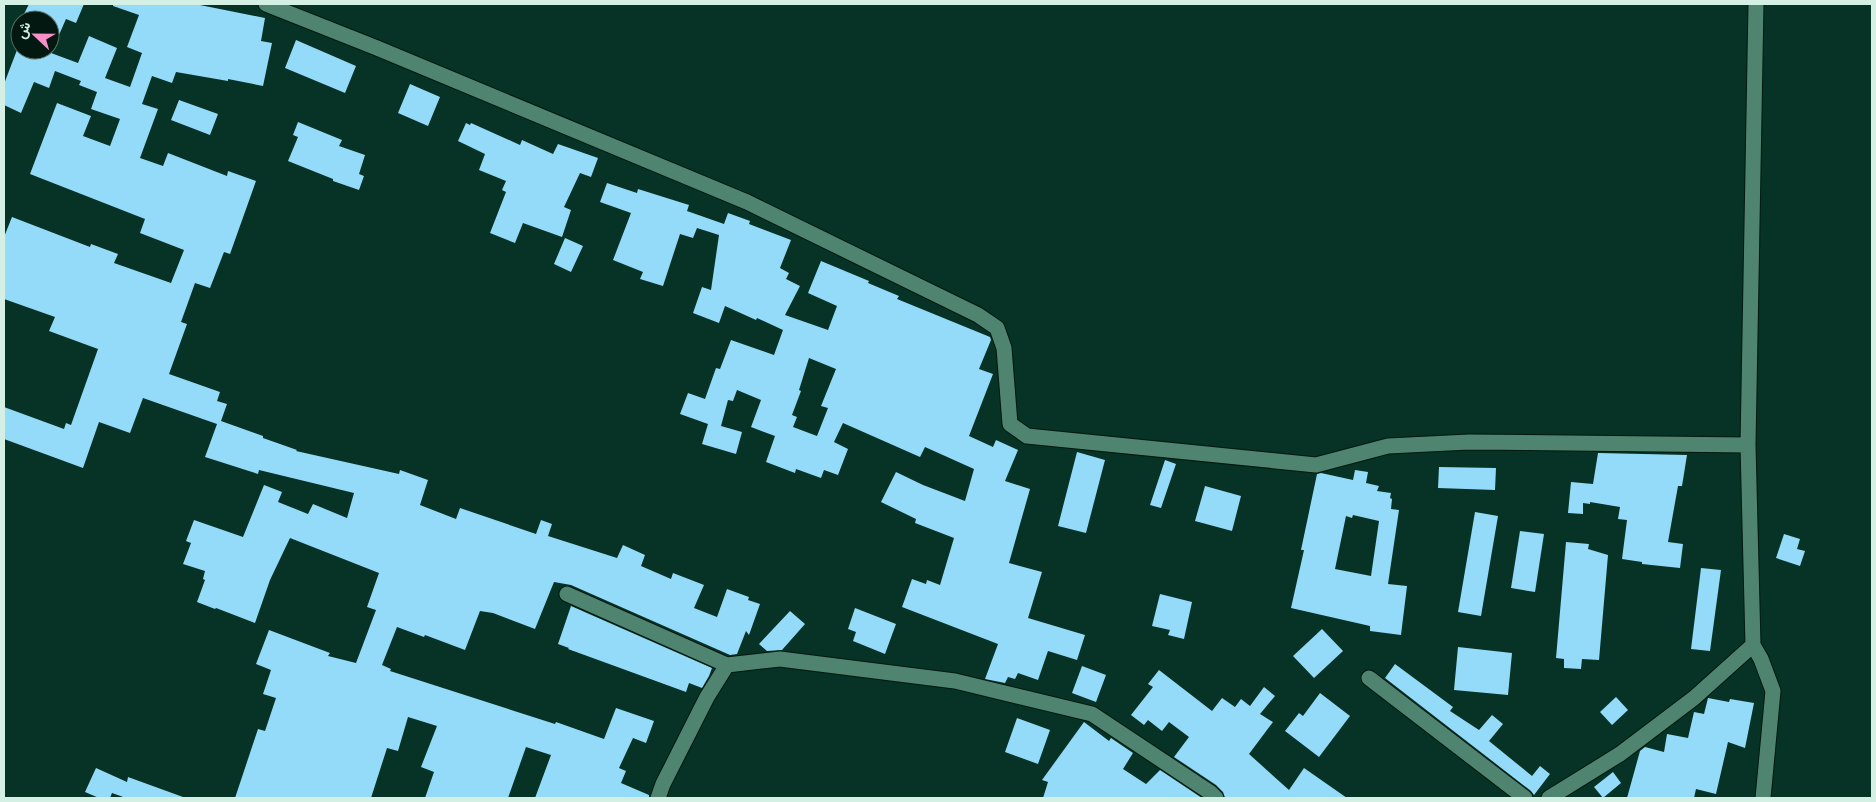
<svg xmlns="http://www.w3.org/2000/svg" width="1876" height="802" font-family="'PT Sans',Vazirmatn,sans-serif">
  <style>
    .building { fill: #94daf9; fill-rule: evenodd }
    .lines { fill: none; stroke-linecap: round; stroke-linejoin: round }
    .street-casing { stroke: #00180f; stroke-width: 17 }
    .street { stroke: #4f8570; stroke-width: 15 }
  </style>
  <rect width="100%" height="100%" fill="#063325"/>
  <!-- building -->
  <path class="building" d="M29 4H84L76 23 66 19 51 53 78 63 89 36 117 48 105 78 130 87 142 53 127 47 139 15 113 6V4H195L265 18 261 41 272 43 263 86 228 79V81L176 72 172 83 152 76 142 104 158 109 140 158 163 166 168 153 227 176 228 171 256 181 230 254 224 252 210 288 195 283 181 322 187 324 169 374 220 392 217 401 227 404 221 421 263 436V438L297 450 296 451 399 474 400 470 428 480 420 505 456 519 460 508 536 534 541 520 552 524 548 536 617 558 623 545 645 555 641 566 671 579 673 573 704 585 694 608 717 617 727 589 749 597 748 600 760 604 749 635 746 631 737 654 730 655 571 585 554 582 535 629 493 613 480 611 465 650 425 635 424 637 397 627 382 665 391 669 390 671 555 724 556 722 604 739 616 708 654 721 646 743 633 738 619 768 626 771 621 783 649 795V798H535L551 755 526 747 508 798H425L434 772 421 767 437 726 408 717 398 751 387 748 371 798H235L258 729 265 731 276 698 263 694 271 670 256 664 269 630 330 653 328 656 356 663 376 610 367 607 379 573 290 538 270 580 255 623 216 608 215 609 197 602 205 580 203 579 205 571 183 564 191 543 186 541 194 520 243 537 264 485 282 492 278 502 308 514 313 504 347 518 354 493 259 470 258 474 205 457 217 424 143 398 130 433 99 422 83 468 4 439V407L64 429 66 423 71 425 98 349 49 331 55 317 4 299V237L12 217 90 247 91 244 118 254 114 263 171 283 184 250 140 233 145 219 30 174 57 103 91 116 83 136 110 146 120 119 91 109 97 92 79 85 81 81 55 71 49 88 34 82 21 113 4 105V84L17 50H50V20H21Z
    M296 40 356 66 345 93 285 68Z
    M410 84 440 97 428 126 398 113Z
    M179 100 218 114 210 135 171 120Z
    M298 122 342 140 339 146 365 155 359 174 364 176 359 190 333 181V179L288 161 298 137 293 135Z
    M466 123 470 125 471 123 520 145 522 140 553 154 558 144 598 158 591 177 580 173 564 207 571 210 562 237 523 223 515 243 490 233 506 192 502 190 506 181 479 170 485 154 458 141Z
    M607 183 637 193 638 189 689 205 687 211 724 224 728 213 750 221 749 224 791 240 780 268 789 273 786 279 800 286 785 315 828 330 837 306 808 293 821 261 869 281 868 283 899 296 897 299 990 337 991 340 979 369 993 374 969 436 993 447 996 440 1018 450 1005 481 1030 489 1009 563 1042 572 1028 618 1085 635 1077 660 1048 651 1038 680 1018 673 1015 679 1008 677 1005 683 985 679 998 644 902 607 912 579 926 584 927 580 940 585 954 538 915 523 916 519 881 502 896 472 923 485 965 501 974 469 925 447 920 457 843 423 834 442 848 449 838 475 824 470 821 478 796 469 795 473 766 462 775 436 751 427 761 400 737 390 733 401 728 400 721 426 742 432 736 454 702 444 708 424 680 414 688 393 705 399 716 368 720 369 731 340 774 355 783 330 757 318 756 320 725 306 719 323 693 313 702 287 711 290 719 235 697 228 693 238 680 234 663 286 640 279 643 272 613 260 631 213 600 202ZM809 358 836 369 821 406 828 408 817 436 793 427 797 417 792 415 801 391 799 390Z
    M565 238 583 246 571 272 554 264Z
    M1077 452 1105 460 1086 533 1058 526Z
    M1598 453 1687 455 1682 486H1678L1668 542 1683 544 1680 568 1642 564V562L1622 559 1627 520 1618 519 1620 507 1590 502V504L1583 503V514L1568 513 1571 482 1593 484Z
    M1165 460 1176 464 1161 508 1150 505Z
    M1439 467 1496 468 1495 490 1438 488Z
    M1355 470 1368 472 1366 483 1379 486 1377 491 1391 493 1390 498 1392 499 1391 509 1399 510 1388 584 1407 586 1401 635 1370 631V626L1291 608 1304 550H1301L1317 474 1321 473 1353 480ZM1353 515 1379 521 1371 576 1335 569 1346 516 1352 518Z
    M1205 486 1241 496 1232 531 1195 521Z
    M1475 512 1498 516 1481 616 1458 612Z
    M1520 531 1544 534 1535 592 1511 588Z
    M1784 534 1800 539 1797 549 1805 551 1800 566 1776 558Z
    M1566 542 1589 544 1588 549 1608 555 1599 660 1582 659 1581 669 1564 668V659L1556 658Z
    M1701 568 1721 570 1710 651 1691 649Z
    M1160 594 1192 602 1184 639 1168 635 1170 630 1152 626Z
    M571 606 712 668 709 676 702 688 689 683 686 692 568 649 569 648 558 644Z
    M855 608 896 624 885 654 853 641 856 632 848 629Z
    M790 611 805 624 782 650 767 651 759 644Z
    M1322 629 1343 651 1314 678 1293 656Z
    M1458 647 1512 653 1508 695 1454 690Z
    M1395 664 1453 707 1450 711 1479 730 1492 715 1503 724 1489 741 1532 776 1540 766 1550 774 1534 795 1531 791 1385 678Z
    M1082 666 1106 675 1096 702 1072 693Z
    M1159 670 1212 711 1222 698 1235 707 1241 699 1250 706 1264 687 1275 696 1260 714 1273 722 1249 754 1289 790 1304 768 1347 798H1225L1223 792 1216 785 1174 757 1189 737 1169 722 1162 731 1148 720 1144 725 1131 715 1153 687 1148 684Z
    M1320 693 1350 716 1319 757 1285 731 1299 713 1303 716Z
    M1616 697 1628 710 1612 725 1600 712Z
    M1708 698 1729 702 1730 699 1754 703 1745 748 1728 742 1716 794 1696 789 1694 798H1627L1640 751 1645 747 1664 752 1667 734 1688 738 1694 712 1704 714Z
    M1017 718 1050 730 1038 764 1005 752Z
    M1084 722 1109 741 1111 738 1133 753 1123 769 1146 784 1160 770 1202 798H1043L1048 782 1042 780Z
    M96 768 127 782 128 777 183 797 182 798H126L112 793 110 798H99L85 792Z
    M1613 772 1621 783 1603 798 1594 787Z"/>
  <g class="lines">
    <!-- street casing -->
    <g class="street-casing">
      <path id="street" d="M266 4 377 48 747 202 978 315 997 328 1004 348 1010 424 1027 436 1316 465 1388 446 1469 442 1748 445
        M567 594 727 665 780 659 955 681 1092 714 1211 793 1216 798
        M1753 645 1748 445 1756 4
        M1369 678 1525 798
        M658 798 663 784 707 697 727 665
        M1549 798 1620 754 1694 698 1753 645 1761 659 1773 691 1763 798"/>
    </g>
    <!-- street -->
    <use href="#street" class="street"/>
  </g>
  <!-- border -->
  <rect width="1876" height="802" fill="none" stroke="#d4f0e4" stroke-width="10"/>
  <!-- north arrow -->
  <g transform="translate(35 35) rotate(292)"><circle r="24" fill="#021810" stroke="#566e65"/>
  <path d="M0-4L9 19L0 12L-9 19Z" fill="#f98fc8"/>
  <text y="-8" font-size="14" font-weight="bold" text-anchor="middle" fill="#d4f0e4">ش</text>
  </g>
</svg>
